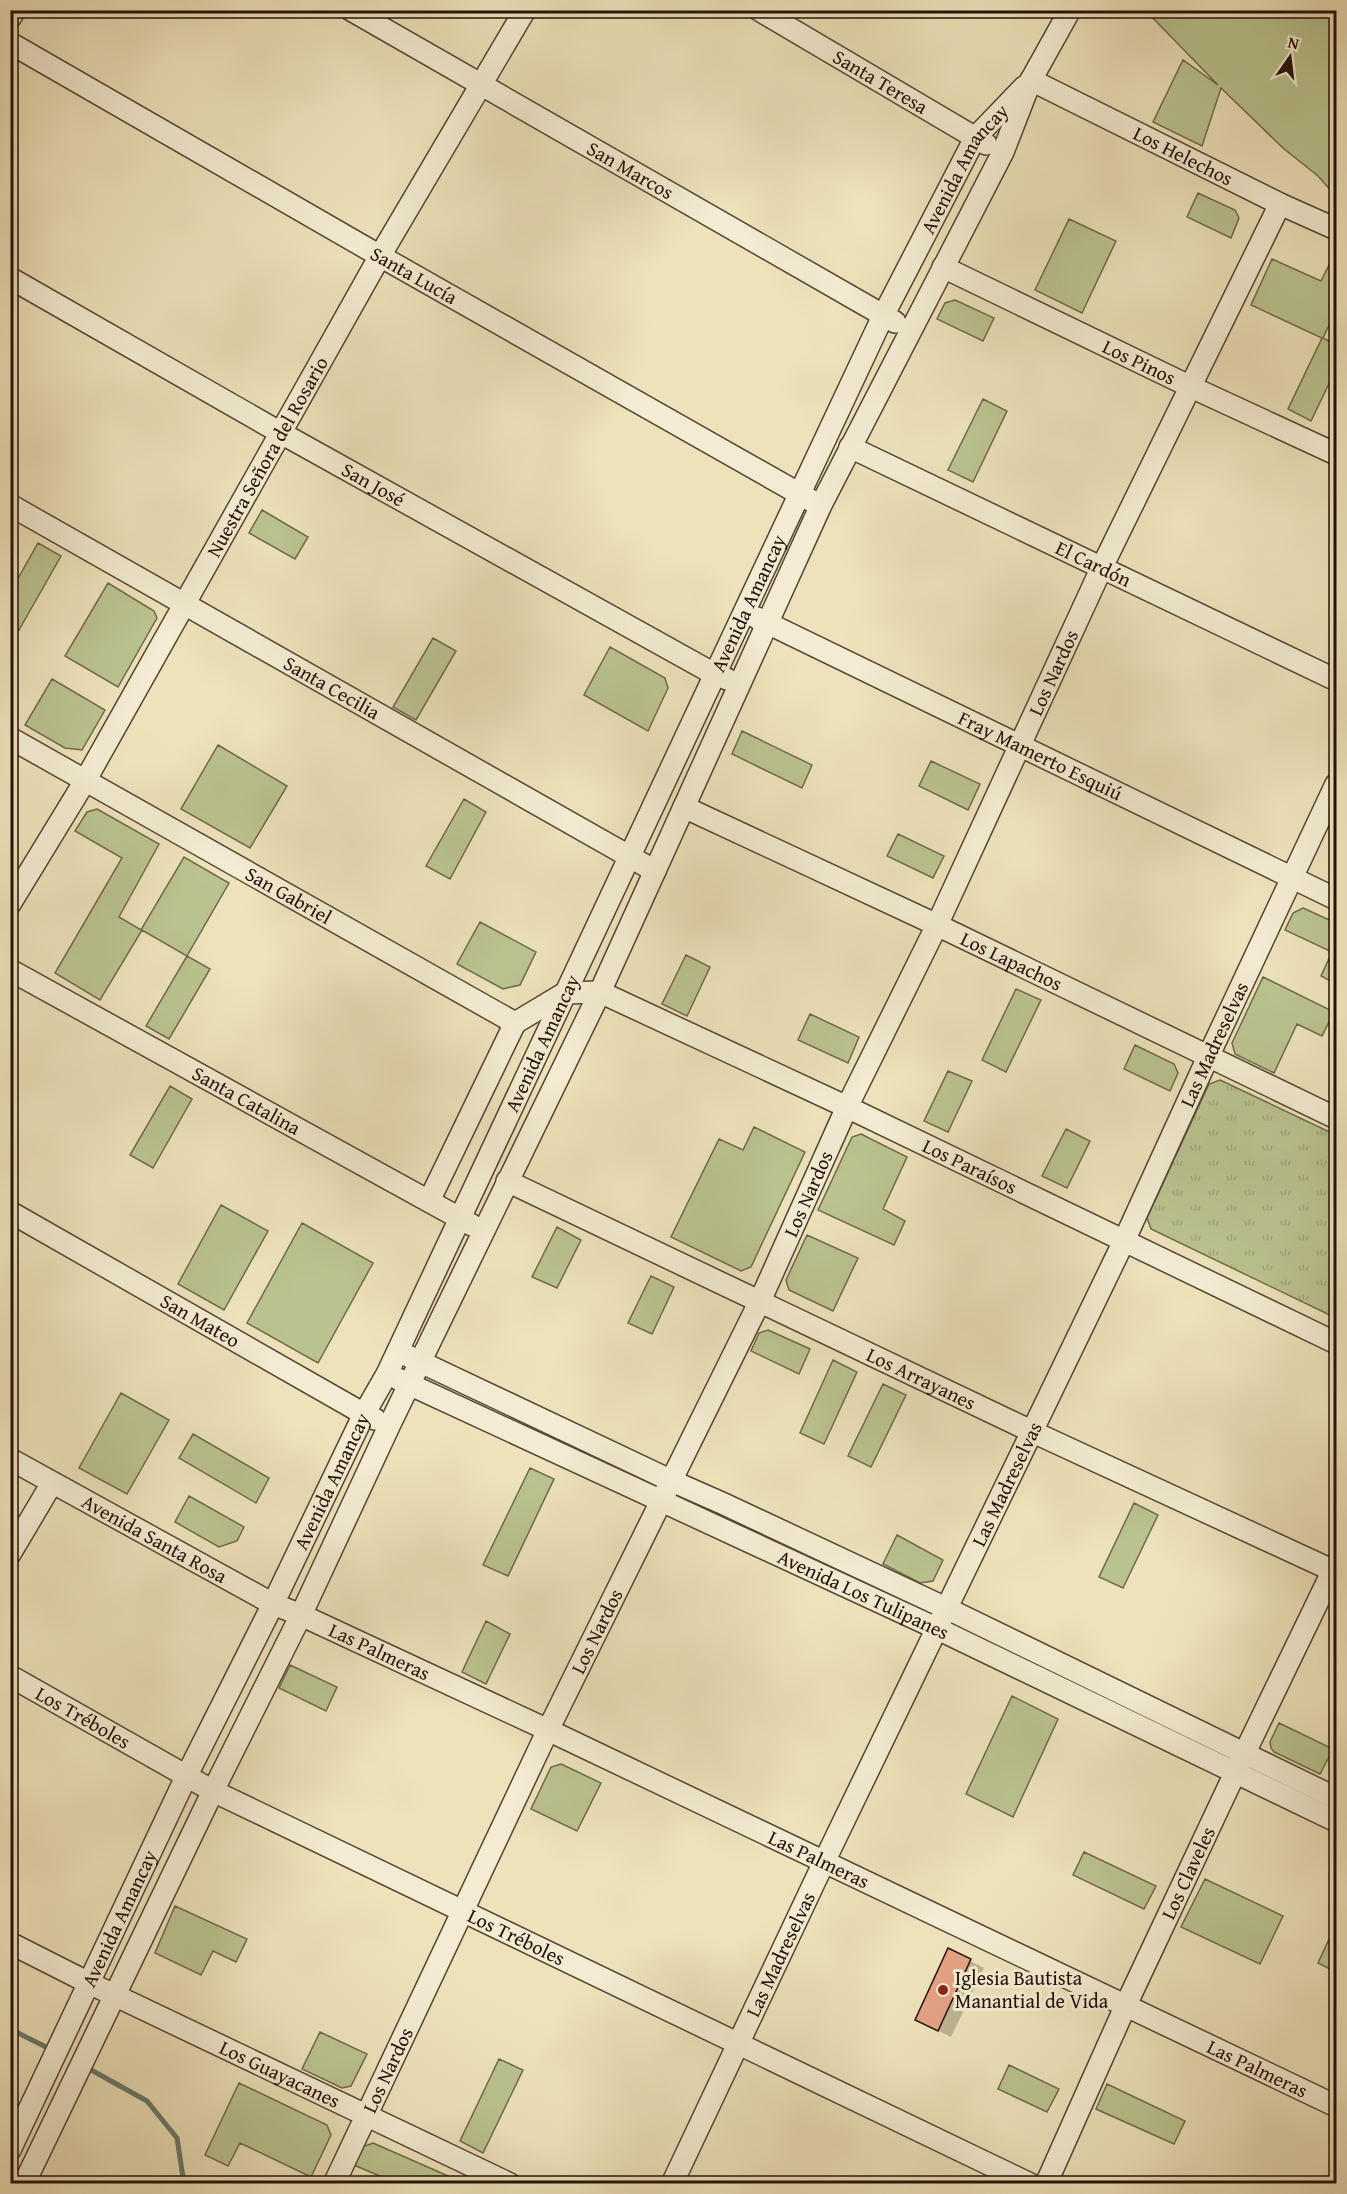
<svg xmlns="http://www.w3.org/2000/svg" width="1347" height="2194" font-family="'Gentium Book Plus',serif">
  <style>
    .green { fill: #bac38f; stroke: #6f6a4c; stroke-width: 1.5 }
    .park { fill: url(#park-tufts); stroke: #6f6a4c; stroke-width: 1.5 }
    .shadow { fill: #0003 }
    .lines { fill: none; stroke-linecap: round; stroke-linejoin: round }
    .stream { stroke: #6a786d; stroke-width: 5 }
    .building { fill: #e4a284; stroke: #241108; stroke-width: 1.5 }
    .minor-casing { stroke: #564534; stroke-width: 24 }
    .minor { stroke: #f3ecd2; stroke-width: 21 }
    .poi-dot { fill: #8f2418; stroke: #f3ecd2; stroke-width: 2 }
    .labels { text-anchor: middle; stroke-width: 6; stroke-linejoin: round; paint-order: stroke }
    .street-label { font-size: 20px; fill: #241108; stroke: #f3ecd2 }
    .poi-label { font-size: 20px; fill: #241108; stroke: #f3ecd2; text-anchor: start }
  </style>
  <defs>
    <pattern id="park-tufts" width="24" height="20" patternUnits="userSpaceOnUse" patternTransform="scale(1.5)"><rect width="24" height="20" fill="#bac38f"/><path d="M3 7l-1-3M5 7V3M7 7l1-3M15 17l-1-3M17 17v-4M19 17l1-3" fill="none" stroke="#a0a67a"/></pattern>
  </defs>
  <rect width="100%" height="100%" fill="#ede2ba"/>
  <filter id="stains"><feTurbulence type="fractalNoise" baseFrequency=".00333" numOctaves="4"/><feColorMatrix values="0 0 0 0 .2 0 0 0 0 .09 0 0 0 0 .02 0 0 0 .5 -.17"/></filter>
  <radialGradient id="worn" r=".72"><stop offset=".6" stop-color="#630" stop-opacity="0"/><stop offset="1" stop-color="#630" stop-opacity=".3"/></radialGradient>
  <!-- green -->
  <path class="green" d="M1146 11H1336V192L1335 195 1318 176 1283 148 1221 88 1202 146 1153 122 1183 60 1218 85Z
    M1198 193 1235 210 1239 218 1231 238 1187 217Z
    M1069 219 1116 241 1082 313 1035 290Z
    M1334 255 1336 257V310L1323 338 1336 345V369L1311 421 1288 409 1322 338 1251 305 1272 259 1321 281Z
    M955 300 994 318 983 341 937 319 945 303Z
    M983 399 1007 411 973 482 948 470Z
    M262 510 308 537 295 559 249 533Z
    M38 543 61 556 19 630 11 625V591Z
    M108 583 154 611 157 618 118 687 65 656Z
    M433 638 456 651 416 720 393 707Z
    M610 647 665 678 668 688 648 731 584 695Z
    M52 679 105 710 82 750 65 748 25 725Z
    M742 731 812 765 802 788 732 754Z
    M218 745 287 786 250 848 181 809Z
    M931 761 980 784 968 810 919 786Z
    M464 799 486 812 450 879 426 866Z
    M97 809 159 844 119 917 141 930 184 857 229 883 187 956 210 969 169 1039 146 1026 187 956 142 930 100 1000 55 973 122 858 75 831 87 812Z
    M898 834 944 856 933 878 887 856Z
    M1303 908 1336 923V984L1321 976 1332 952 1285 930 1293 913Z
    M480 922 536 952 520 985 503 989 457 964Z
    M686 955 710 967 687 1016 662 1004Z
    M1263 977 1334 1012 1322 1036 1297 1024 1274 1073 1235 1054 1232 1043Z
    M1016 989 1041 1000 1006 1072 982 1060Z
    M810 1014 859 1037 848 1063 798 1040Z
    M1135 1045 1174 1064 1178 1073 1170 1091 1124 1069Z
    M948 1071 972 1081 948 1132 924 1121Z
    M170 1086 192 1099 153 1168 130 1155Z
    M754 1127 805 1152 751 1267 741 1271 671 1237 719 1139 743 1150Z
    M1066 1129 1090 1141 1067 1188 1042 1176Z
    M861 1134 907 1157 883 1209 905 1221 894 1245 818 1210 852 1137Z
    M221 1205 268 1231 224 1310 178 1284Z
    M302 1223 373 1263 318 1363 247 1323Z
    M557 1227 581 1240 557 1288 532 1277Z
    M807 1235 858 1258 833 1311 789 1290 786 1280Z
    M651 1276 674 1287 652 1334 628 1323Z
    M768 1330 810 1349 799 1374 751 1351 759 1333Z
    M833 1360 857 1372 824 1444 800 1433Z
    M883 1384 906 1395 871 1467 848 1456Z
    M121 1393 169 1420 127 1494 79 1468Z
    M193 1434 269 1478 256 1503 179 1458Z
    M530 1468 554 1479 508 1576 483 1565Z
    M189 1496 244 1527 237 1541 219 1547 175 1522Z
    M1134 1503 1158 1515 1123 1588 1099 1577Z
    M897 1535 943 1560 933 1581 920 1583 883 1564Z
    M486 1621 510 1634 486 1684 462 1672Z
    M290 1665 337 1687 326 1711 279 1688Z
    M1012 1696 1058 1719 1013 1817 966 1794Z
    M1279 1723 1333 1749 1320 1774 1274 1752 1271 1748 1270 1742Z
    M561 1764 601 1783 577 1831 531 1809 551 1767Z
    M1084 1852 1156 1886 1144 1909 1073 1875Z
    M1205 1879 1283 1916 1260 1964 1181 1927Z
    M175 1906 247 1939 236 1962 213 1951 201 1975 155 1953Z
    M1336 1924V1972L1318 1963Z
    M320 2032 367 2054 351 2086 342 2088 302 2069Z
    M499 2059 523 2070 483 2153 460 2141Z
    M1009 2065 1059 2089 1047 2112 998 2089Z
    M239 2083 327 2125 331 2135 311 2177 240 2143 228 2166 205 2155Z
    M1107 2084 1185 2121 1174 2144 1096 2109Z
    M373 2143 464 2183H396L354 2165 362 2147Z"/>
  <!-- park -->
  <path class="park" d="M1220 1080 1336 1135V1318L1151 1229 1147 1218 1209 1084Z"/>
  <!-- shadow -->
  <path class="shadow" d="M949 1950 984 1968 951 2037 917 2020Z"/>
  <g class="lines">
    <!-- stream -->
    <path class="stream" d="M10 2029 52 2050
      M84 2066 147 2101 177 2138 184 2184"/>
  </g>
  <!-- building -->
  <path class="building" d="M948 1948 971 1959 938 2031 915 2020Z"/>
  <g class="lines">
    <!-- minor casing -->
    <g class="minor-casing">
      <g id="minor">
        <path id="s1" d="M351 10 895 322"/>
        <path id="s2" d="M759 10 986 144"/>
        <path d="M10 18 15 10"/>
        <path id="s3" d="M10 43 380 256 812 501"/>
        <path id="s4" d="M1031 80 1280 204 1336 229"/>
        <path id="s5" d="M943 267 1189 386 1336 454"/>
        <path id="s6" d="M10 278 281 433 716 675 727 679"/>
        <path id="s7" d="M850 447 1336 680"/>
        <path id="s8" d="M10 505 655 871"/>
        <path id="s9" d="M757 618 1336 899"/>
        <path id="s10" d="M10 738 515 1023 565 993 600 992 847 1107 1336 1343"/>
        <path id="s11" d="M684 807 937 925 1336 1118"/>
        <path id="s12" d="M10 904 85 781 380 256 525 10"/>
        <path id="s13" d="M10 970 472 1225"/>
        <path id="s14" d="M507 1181 1033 1432 1336 1572"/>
        <path d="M429 1201 515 1023"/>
        <path id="s15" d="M10 1212 364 1414 375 1419"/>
        <path d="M408 1356 672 1481 724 1504 948 1609 1336 1798"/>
        <path id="s16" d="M398 1379 938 1629 1336 1821"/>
        <path id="s17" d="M10 1459 273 1604 301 1615 548 1730 1336 2106"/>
        <path d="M10 1554 52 1483"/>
        <path id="s18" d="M10 1676 213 1791 1030 2184"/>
        <path id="s19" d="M10 1943 89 1983 510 2184"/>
        <path id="s20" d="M10 2150 186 1777 273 1604 364 1414 387 1374 883 316 975 138 1024 87"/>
        <path d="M24 2184 213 1791 301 1615 390 1424 600 992 821 505 1003 152 1031 80 1070 10"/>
        <path id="s21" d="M334 2184 548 1730 760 1301 847 1107 937 925 1102 567 1280 204"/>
        <path id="s22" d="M672 2184 824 1862 1124 1241 1208 1057 1336 784"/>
        <path id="s23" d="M1046 2184 1125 2007 1235 1773 1336 1564"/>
      </g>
    </g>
    <!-- minor -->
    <use href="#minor" class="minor"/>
  </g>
  <!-- markers -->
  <circle class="poi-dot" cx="943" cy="1990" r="6"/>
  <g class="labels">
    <!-- street labels -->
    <g class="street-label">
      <text dy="7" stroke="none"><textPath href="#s2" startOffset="141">Santa Teresa</textPath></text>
      <text dy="7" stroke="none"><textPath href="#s4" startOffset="170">Los Helechos</textPath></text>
      <text dy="7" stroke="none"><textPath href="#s20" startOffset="2200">Avenida Amancay</textPath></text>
      <text dy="7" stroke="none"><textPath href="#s1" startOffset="322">San Marcos</textPath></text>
      <text dy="7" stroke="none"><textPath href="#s3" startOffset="466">Santa Lucía</textPath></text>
      <text dy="7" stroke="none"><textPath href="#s5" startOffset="218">Los Pinos</textPath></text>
      <text dy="7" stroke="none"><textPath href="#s12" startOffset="516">Nuestra Señora del Rosario</textPath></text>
      <text dy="7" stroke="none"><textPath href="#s6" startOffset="418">San José</textPath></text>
      <text dy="7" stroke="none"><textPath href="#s7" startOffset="270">El Cardón</textPath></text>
      <text dy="7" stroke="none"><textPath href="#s20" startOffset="1714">Avenida Amancay</textPath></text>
      <text dy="7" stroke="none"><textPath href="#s21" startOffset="1674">Los Nardos</textPath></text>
      <text dy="7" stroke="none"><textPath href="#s8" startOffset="370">Santa Cecilia</textPath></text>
      <text dy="7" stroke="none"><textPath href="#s9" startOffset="315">Fray Mamerto Esquiú</textPath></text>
      <text dy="7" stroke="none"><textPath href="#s10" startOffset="320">San Gabriel</textPath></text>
      <text dy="7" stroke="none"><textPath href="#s11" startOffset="362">Los Lapachos</textPath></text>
      <text dy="7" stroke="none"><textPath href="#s20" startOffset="1228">Avenida Amancay</textPath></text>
      <text dy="7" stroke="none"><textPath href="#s22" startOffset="1262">Las Madreselvas</textPath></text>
      <text dy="7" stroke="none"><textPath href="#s13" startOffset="270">Santa Catalina</textPath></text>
      <text dy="7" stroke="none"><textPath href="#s10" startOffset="1082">Los Paraísos</textPath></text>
      <text dy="7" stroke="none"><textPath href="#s21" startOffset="1098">Los Nardos</textPath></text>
      <text dy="7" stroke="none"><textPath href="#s15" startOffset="219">San Mateo</textPath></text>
      <text dy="7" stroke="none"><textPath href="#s14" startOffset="459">Los Arrayanes</textPath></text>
      <text dy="7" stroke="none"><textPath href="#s20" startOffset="742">Avenida Amancay</textPath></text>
      <text dy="7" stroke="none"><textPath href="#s22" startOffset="776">Las Madreselvas</textPath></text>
      <text dy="7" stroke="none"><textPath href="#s17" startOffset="165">Avenida Santa Rosa</textPath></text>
      <text dy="7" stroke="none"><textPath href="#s16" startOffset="513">Avenida Los Tulipanes</textPath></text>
      <text dy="7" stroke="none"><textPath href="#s21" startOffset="612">Los Nardos</textPath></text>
      <text dy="7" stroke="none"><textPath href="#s17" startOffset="417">Las Palmeras</textPath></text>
      <text dy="7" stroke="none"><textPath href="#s18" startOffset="84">Los Tréboles</textPath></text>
      <text dy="7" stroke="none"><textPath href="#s17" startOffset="903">Las Palmeras</textPath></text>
      <text dy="7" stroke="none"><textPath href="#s23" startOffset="342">Los Claveles</textPath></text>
      <text dy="7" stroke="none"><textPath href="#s20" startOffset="256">Avenida Amancay</textPath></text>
      <text dy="7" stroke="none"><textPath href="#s18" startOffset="570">Los Tréboles</textPath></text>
      <text dy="7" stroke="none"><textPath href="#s22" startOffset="254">Las Madreselvas</textPath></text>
      <text dy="7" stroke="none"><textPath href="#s17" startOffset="1389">Las Palmeras</textPath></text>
      <text dy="7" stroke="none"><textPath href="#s21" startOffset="126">Los Nardos</textPath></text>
      <text dy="7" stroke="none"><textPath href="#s19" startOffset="300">Los Guayacanes</textPath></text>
    </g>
    <!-- poi labels -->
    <g class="poi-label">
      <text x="955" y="1985">Iglesia Bautista<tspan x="955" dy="23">Manantial de Vida</tspan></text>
    </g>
  </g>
  <!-- margin -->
  <rect width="1347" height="2194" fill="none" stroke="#ede2ba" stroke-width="36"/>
  <rect x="12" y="12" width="1323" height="2170" fill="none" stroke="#241108" stroke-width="3"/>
  <rect x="18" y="18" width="1311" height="2158" fill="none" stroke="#241108" stroke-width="1.5"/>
  <!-- north arrow -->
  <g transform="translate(1290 57) rotate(14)" stroke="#f3ecd2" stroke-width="4.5" paint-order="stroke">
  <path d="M0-4.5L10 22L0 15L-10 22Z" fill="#241108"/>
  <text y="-9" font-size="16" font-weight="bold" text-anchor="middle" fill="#241108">N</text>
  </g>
  <rect width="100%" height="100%" filter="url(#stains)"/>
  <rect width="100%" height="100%" fill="url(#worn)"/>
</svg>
